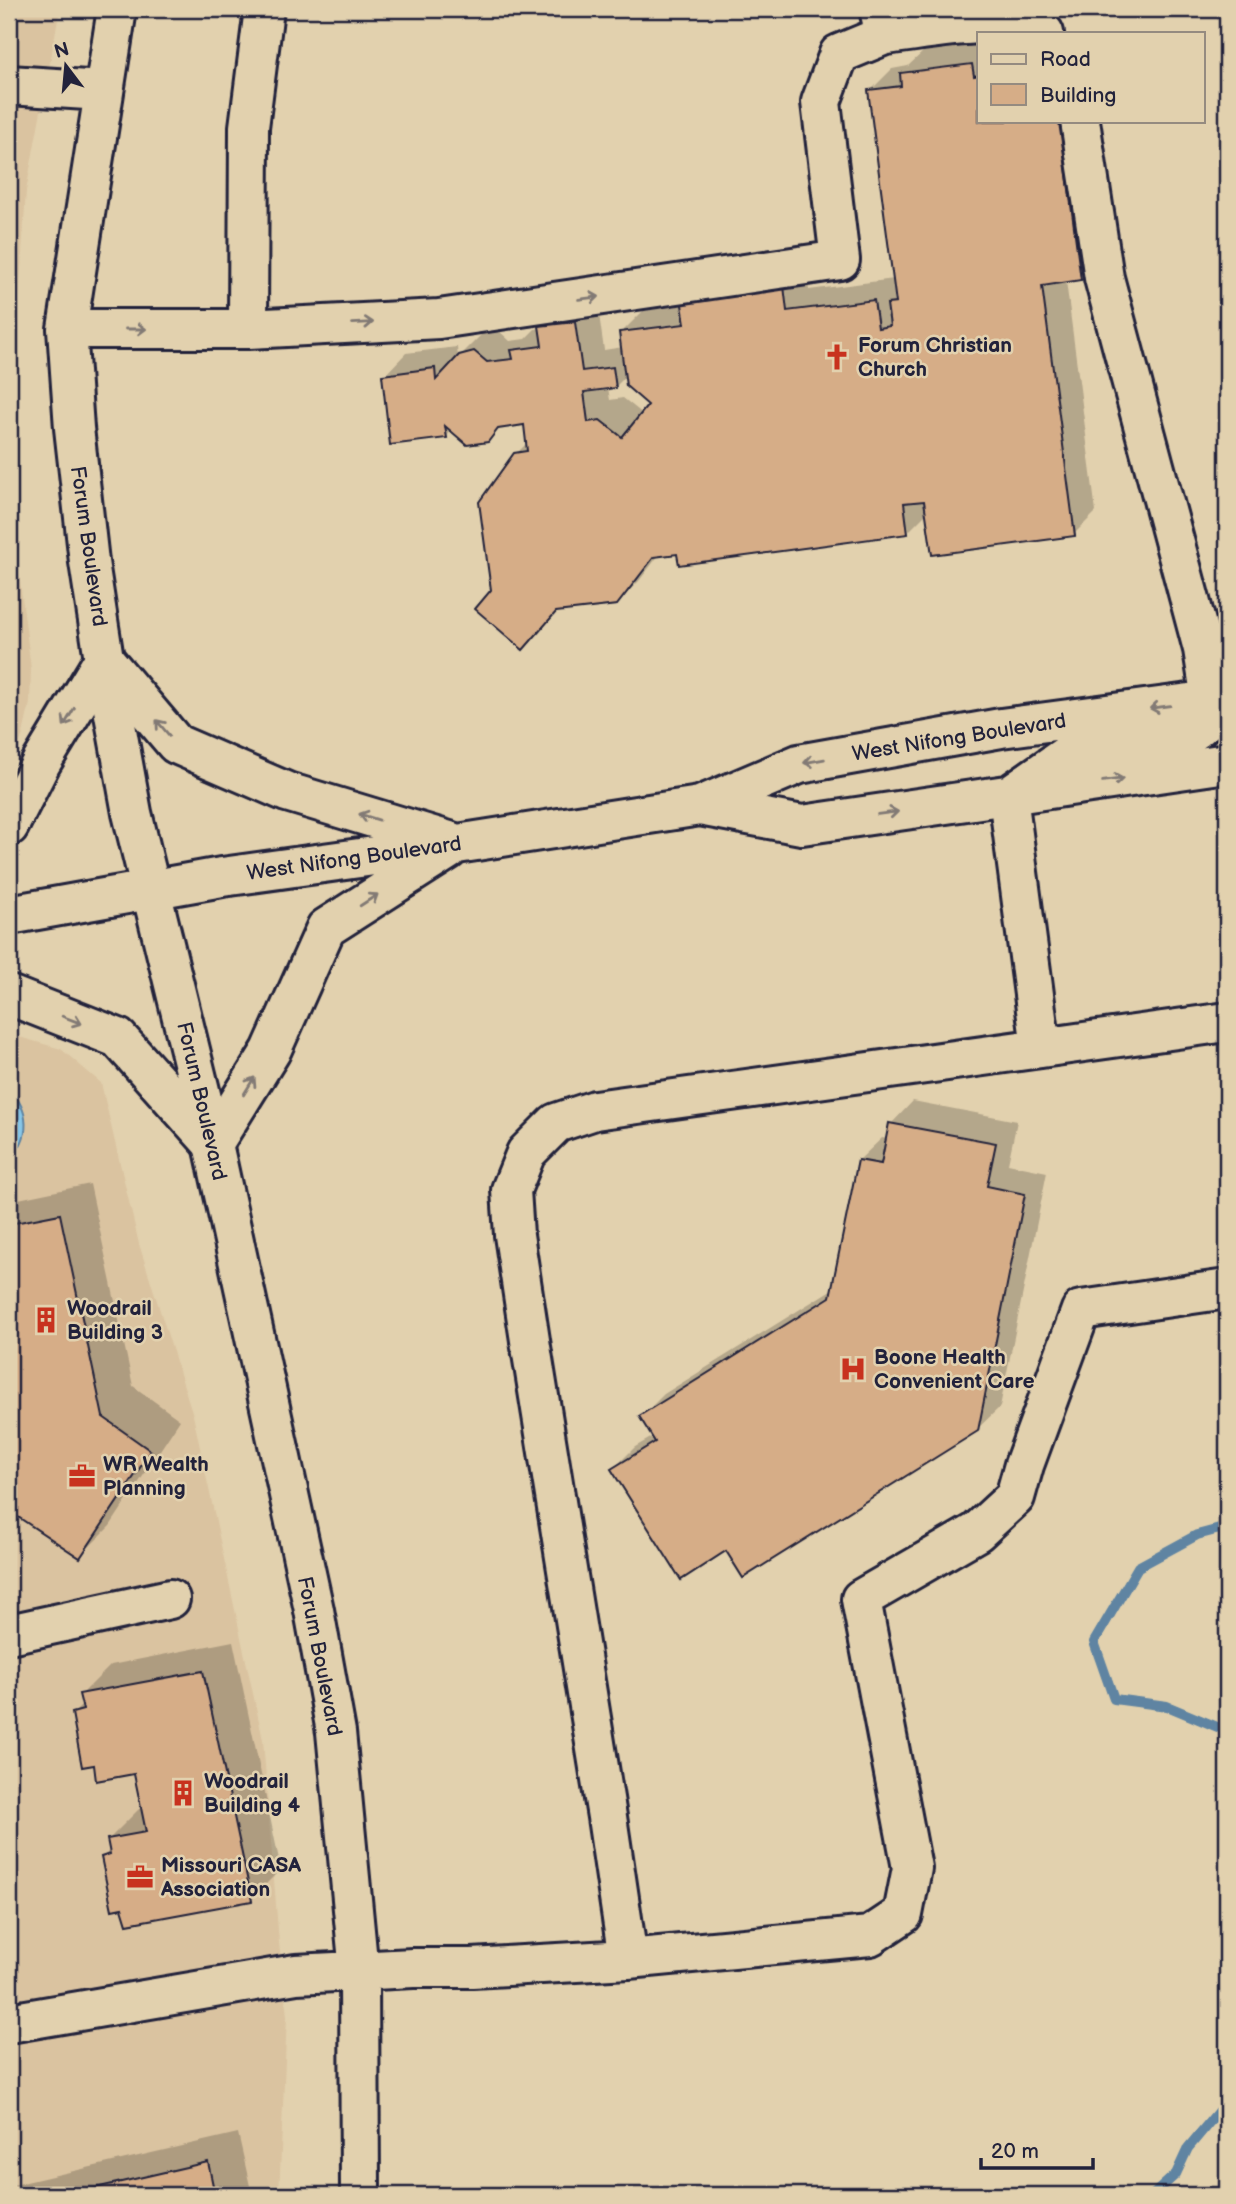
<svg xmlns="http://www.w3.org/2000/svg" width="1236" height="2204" font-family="'Balsamiq Sans',sans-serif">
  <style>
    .built { fill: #dac3a0 }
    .water { fill: #87c6e7; stroke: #5f84a2; stroke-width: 2 }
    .shadow { fill: #0003; fill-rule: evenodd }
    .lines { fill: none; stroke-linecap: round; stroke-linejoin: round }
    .stream { stroke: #5f84a2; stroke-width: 10 }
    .building { fill: #d6ad87; stroke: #22223b; stroke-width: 2 }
    .minor-casing { stroke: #22223b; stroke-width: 44 }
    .major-casing { stroke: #22223b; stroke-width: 44 }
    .minor { stroke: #e2d1ae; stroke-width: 38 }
    .major { stroke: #e2d1ae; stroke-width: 38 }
    .oneway { stroke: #827a74 }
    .labels { text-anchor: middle; stroke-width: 5; stroke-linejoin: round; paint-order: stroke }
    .poi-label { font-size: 21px; font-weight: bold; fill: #22223b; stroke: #e2d1ae; text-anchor: start }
    .street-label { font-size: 21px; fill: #22223b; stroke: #e2d1ae }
  </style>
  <rect width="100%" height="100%" fill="#e2d1ae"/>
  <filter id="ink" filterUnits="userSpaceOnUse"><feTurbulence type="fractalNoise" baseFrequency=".0143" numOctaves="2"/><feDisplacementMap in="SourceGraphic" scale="14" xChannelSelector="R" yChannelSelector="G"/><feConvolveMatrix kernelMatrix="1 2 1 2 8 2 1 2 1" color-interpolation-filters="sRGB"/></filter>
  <g filter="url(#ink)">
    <!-- built -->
    <path class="built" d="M9 9H60L26 191 9 453Z
      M9 493 31 669 30 703 23 734 9 772Z
      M9 1034 61 1049 101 1083 139 1244 193 1415 263 1740 279 1943 287 2016 279 2195H9Z"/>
    <!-- water -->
    <path class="water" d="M9 1089C30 1110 32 1138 9 1159Z"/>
    <!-- shadow -->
    <path class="shadow" d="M979 44V121H1085L1103 256 1080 279 1066 281 1096 512 1074 534 928 512 907 533 659 555 639 581 616 604 559 610 523 648 493 591 516 454 528 442 525 423 500 427 487 440 452 430 446 437 384 376 406 353 457 347 458 358 483 333 497 329 510 341 525 339 535 329 541 328 563 304 597 300 604 350 623 347 621 333 643 311 684 305 806 264 809 290 894 279 870 91 892 69 908 66 924 51ZM626 376 650 404 643 414 623 398 610 400 608 387H615Z
      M913 1101 1017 1121 1008 1164 1047 1172 1000 1407 977 1429 727 1549 613 1469 635 1447 654 1436 641 1417 664 1394 834 1288 859 1160 882 1138 888 1139 891 1124Z
      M90 1184 133 1386 180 1420 110 1526 80 1556 9 1509V1201Z
      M233 1641 281 1869 251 1899 103 1857 111 1849 109 1839 139 1809H143L135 1771 95 1763 74 1713 83 1704 81 1695 111 1665Z
      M238 2133 252 2195H9V2186Z"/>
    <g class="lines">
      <!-- stream -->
      <path class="stream" d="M1227 1527 1197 1535 1138 1567 1094 1642 1114 1699 1167 1706 1227 1731
        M1153 2195 1176 2174 1188 2148 1227 2101"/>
    </g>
    <!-- building -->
    <path class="building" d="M972 64 974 76 979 75V121H1060L1081 280 1042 286 1075 536 932 555 924 501 904 503 908 534 679 565 677 554 654 557 617 605 556 612 523 650 475 609 491 590 479 502 514 453 527 451 524 425 498 429 488 442 467 445 445 426 447 438 390 445 382 375 435 368 436 380 459 355 474 351 487 362 513 359 511 350 542 346 539 326 575 322 582 371 613 367 616 388 584 392 588 422 600 420 622 437 648 405 626 386 619 332 685 324 681 298 784 286 787 311 874 300 878 328 890 326 887 304 896 303 868 90 901 86 900 73Z
      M889 1123 996 1143 987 1186 1025 1194 978 1431 743 1578 726 1551 681 1580 611 1469 655 1442 639 1416 830 1297 858 1160 881 1164Z
      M60 1214 103 1417 151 1451 80 1558 9 1511V1224Z
      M203 1671 252 1901 127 1924 122 1908 112 1910 101 1857 110 1854 107 1839 146 1832 134 1774 96 1781 94 1765 82 1767 72 1713 83 1710 79 1694Z
      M208 2162 215 2195H65Z"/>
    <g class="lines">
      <!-- minor casing -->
      <g class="minor-casing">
        <path id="minor" d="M117 9 67 329 74 428 89 562 104 659 132 813 213 1144 314 1610 336 1732 359 1972 360 2195
          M885 35C930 30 1003 14 1044 33
          M9 85 103 91
          M1080 121 1104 278 1203 649 1211 700
          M67 329H248L439 319 840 260 821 102 839 54 885 35 879 9
          M248 329 249 127 264 9
          M1041 1048 1227 1022
          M9 1634 170 1599
          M628 1959 870 1936 903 1914 912 1868 861 1599 977 1532 1015 1497 1024 1465 1081 1310 1227 1289
          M9 2023 296 1974 413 1968H472L628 1959 607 1817 531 1347 514 1235 511 1190 526 1153 556 1123 595 1110 1041 1048 1008 796"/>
      </g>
      <!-- major casing -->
      <g class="major-casing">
        <path id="major" d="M1015 791 1071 752 1161 738 1195 730 1209 718 1211 700
          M700 806 802 825 1227 763
          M9 826 41 763 104 659 176 744 287 792 449 841
          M9 915 222 877 425 849 700 806 799 764 1001 728 1227 698
          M9 995 118 1038 213 1144 271 1051 326 928 448 850"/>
      </g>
      <!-- minor -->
      <use href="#minor" class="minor"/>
      <!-- major -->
      <use href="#major" class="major"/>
    </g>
    <!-- one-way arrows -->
    <defs><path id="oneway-shaft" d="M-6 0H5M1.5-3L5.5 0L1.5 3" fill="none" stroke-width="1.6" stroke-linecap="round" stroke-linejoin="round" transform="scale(1.75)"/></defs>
    <g class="oneway">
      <use href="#oneway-shaft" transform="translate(589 298) rotate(-8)"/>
      <use href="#oneway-shaft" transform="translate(363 323) rotate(-3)"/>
      <use href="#oneway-shaft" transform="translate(136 329)"/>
      <use href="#oneway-shaft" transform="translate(1160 707) rotate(172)"/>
      <use href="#oneway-shaft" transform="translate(69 717) rotate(121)"/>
      <use href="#oneway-shaft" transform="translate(163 728) rotate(-130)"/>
      <use href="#oneway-shaft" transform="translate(814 761) rotate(170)"/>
      <use href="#oneway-shaft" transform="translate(1113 780) rotate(-8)"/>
      <use href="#oneway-shaft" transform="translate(888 813) rotate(-8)"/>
      <use href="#oneway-shaft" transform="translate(369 817) rotate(-163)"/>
      <use href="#oneway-shaft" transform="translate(369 900) rotate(-33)"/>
      <use href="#oneway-shaft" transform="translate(72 1020) rotate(21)"/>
      <use href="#oneway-shaft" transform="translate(249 1086) rotate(-58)"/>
    </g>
  </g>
  <!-- icons -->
  <defs>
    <g id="church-bare" transform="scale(2.1)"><path d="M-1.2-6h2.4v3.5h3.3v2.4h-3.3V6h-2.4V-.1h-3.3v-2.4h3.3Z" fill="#c8321e" stroke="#e2d1ae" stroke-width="2.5" paint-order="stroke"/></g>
    <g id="building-bare" transform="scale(2.1)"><path d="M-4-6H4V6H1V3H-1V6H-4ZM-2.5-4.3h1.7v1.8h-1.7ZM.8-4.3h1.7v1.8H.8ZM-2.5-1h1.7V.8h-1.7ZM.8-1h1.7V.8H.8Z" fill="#c8321e" stroke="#e2d1ae" stroke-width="2.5" paint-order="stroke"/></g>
    <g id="hospital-bare" transform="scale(2.1)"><path d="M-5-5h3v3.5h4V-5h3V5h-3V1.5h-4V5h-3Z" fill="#c8321e" stroke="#e2d1ae" stroke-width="2.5" paint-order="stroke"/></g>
    <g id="office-bare" transform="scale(2.1)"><path d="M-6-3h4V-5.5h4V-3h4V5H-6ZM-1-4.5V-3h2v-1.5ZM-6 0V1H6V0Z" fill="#c8321e" stroke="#e2d1ae" stroke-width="2.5" paint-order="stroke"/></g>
  </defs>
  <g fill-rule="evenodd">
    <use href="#church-bare" x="837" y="357"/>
    <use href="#building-bare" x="46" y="1320"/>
    <use href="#hospital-bare" x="853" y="1369"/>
    <use href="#office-bare" x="82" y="1476"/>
    <use href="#building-bare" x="183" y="1793"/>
    <use href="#office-bare" x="140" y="1877"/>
  </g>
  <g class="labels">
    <!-- poi labels -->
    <g class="poi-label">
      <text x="858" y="352">Forum Christian<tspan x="858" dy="24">Church</tspan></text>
      <text x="67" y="1315">Woodrail<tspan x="67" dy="24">Building 3</tspan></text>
      <text x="874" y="1364">Boone Health<tspan x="874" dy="24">Convenient Care</tspan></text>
      <text x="103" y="1471">WR Wealth<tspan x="103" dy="24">Planning</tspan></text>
      <text x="204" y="1788">Woodrail<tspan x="204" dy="24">Building 4</tspan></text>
      <text x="161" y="1872">Missouri CASA<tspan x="161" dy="24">Association</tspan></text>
    </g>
    <!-- street labels -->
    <g class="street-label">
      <text transform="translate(89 546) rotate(82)" y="7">Forum Boulevard</text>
      <text transform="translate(959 737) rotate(-9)" y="7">West Nifong Boulevard</text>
      <text transform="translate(354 858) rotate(-8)" y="7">West Nifong Boulevard</text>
      <text transform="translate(202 1101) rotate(77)" y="7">Forum Boulevard</text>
      <text transform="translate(320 1656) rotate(79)" y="7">Forum Boulevard</text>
    </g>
  </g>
  <!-- margin -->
  <rect width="1236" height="2204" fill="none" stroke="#e2d1ae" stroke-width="35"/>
  <rect x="18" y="18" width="1201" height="2169" fill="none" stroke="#22223b" stroke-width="2.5" filter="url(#ink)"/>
  <!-- legend -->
  <rect x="977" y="32" width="228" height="91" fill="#e2d1ae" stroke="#958b80" stroke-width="2"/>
  <rect x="991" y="54" width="35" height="10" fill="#e2d1ae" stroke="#958b80" stroke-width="2"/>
  <text x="1040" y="66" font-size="21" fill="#22223b">Road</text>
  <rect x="991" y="84" width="35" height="21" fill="#d6ad87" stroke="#958b80" stroke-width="2"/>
  <text x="1040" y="102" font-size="21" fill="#22223b">Building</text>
  <!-- north arrow -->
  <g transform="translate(66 66) rotate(344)" stroke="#e2d1ae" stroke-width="5" paint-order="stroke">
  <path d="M0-5L12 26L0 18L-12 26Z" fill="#22223b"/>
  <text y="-10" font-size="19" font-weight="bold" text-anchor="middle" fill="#22223b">N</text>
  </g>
  <!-- scale -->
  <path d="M981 2158v10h112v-10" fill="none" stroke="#22223b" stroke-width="3.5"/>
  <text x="991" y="2158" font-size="21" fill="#22223b" stroke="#e2d1ae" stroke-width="5" paint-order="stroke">20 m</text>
</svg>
